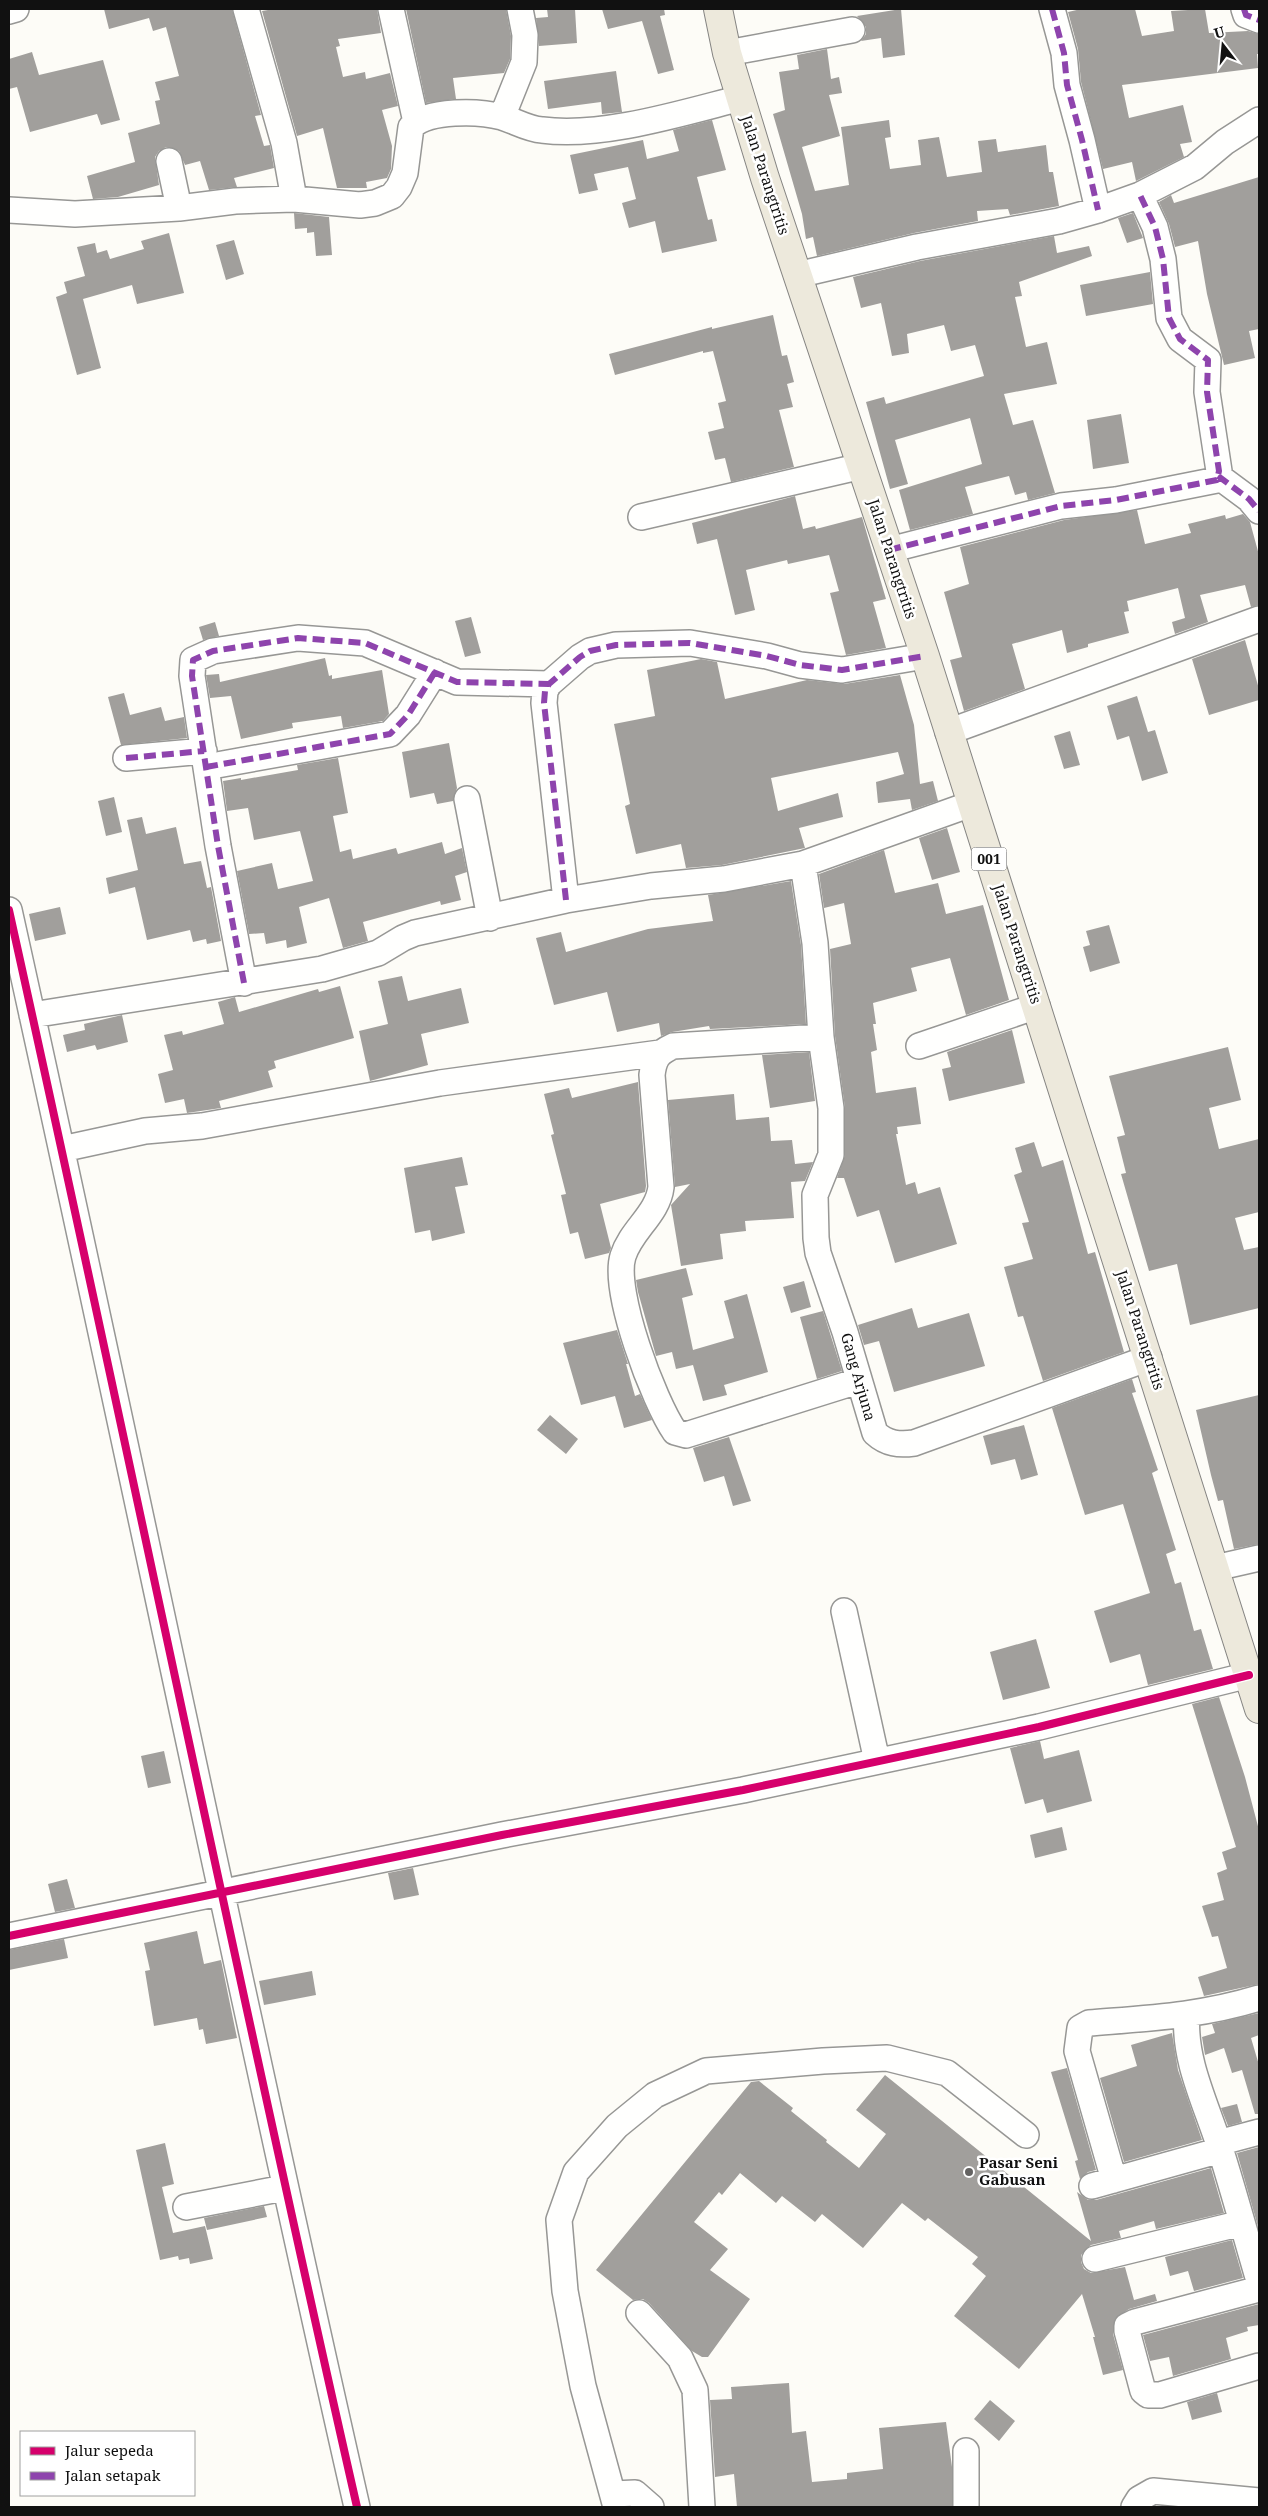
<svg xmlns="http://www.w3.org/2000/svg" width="1268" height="2516" font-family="'Noto Serif',serif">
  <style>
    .building { fill: #a19f9c }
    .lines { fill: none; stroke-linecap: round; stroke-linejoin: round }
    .minor-casing { stroke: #979795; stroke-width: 28 }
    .major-casing { stroke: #858482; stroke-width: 30 }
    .minor { stroke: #fffffe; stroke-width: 25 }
    .major { stroke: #ede9dc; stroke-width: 28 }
    .quiet { stroke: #8e44ad; stroke-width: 6; stroke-dasharray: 12 6; stroke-linecap: butt }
    .cycleway-casing { stroke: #fff; stroke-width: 11 }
    .cycleway { stroke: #d6006c; stroke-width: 8 }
    .poi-dot { fill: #646362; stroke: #fff; stroke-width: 2 }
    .labels { text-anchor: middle; stroke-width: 5; stroke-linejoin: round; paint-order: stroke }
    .shield { fill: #fff; stroke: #585858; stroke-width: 1 }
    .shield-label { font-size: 14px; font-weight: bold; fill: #111 }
    .street-label { font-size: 15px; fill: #111; stroke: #fff }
    .poi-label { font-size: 15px; font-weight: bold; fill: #111; stroke: #fff; text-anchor: start }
  </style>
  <rect width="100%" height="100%" fill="#fdfcf7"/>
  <!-- building -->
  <path class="building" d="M104 9H232L261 115 255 116 264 146 270 145 274 168 234 178 237 187 209 190 200 161 185 165 179 151 166 147 159 151 155 157 159 185 118 197 93 199 87 176 135 162 128 133 160 124 155 101 160 100 155 82 179 76 166 27 153 31 149 18 109 29Z
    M274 9H377L381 33 338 39 340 46 336 47 343 77 365 72 366 79 390 73 398 106 382 110 392 146 391 169 387 178 366 182 367 188H337L323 128 297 136 262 11Z
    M406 9H506L511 36 510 59 504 73 453 78 456 99 426 103Z
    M547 9H575L577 43 539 46 536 18 548 17Z
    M602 9H664L665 15 660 16 674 70 658 74 642 21 608 29Z
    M901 9 905 55 883 58 881 38 861 41 866 34V27L857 16Z
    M1081 9H1135L1142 36 1174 31 1171 11 1205 9 1209 33 1248 31 1259 34V54H1257L1258 68 1122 85 1129 118 1183 105 1192 142 1180 144 1184 157 1136 181 1132 162 1103 169 1081 82 1078 49 1068 12Z
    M827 49 831 79 839 77 842 93 829 95 840 136 802 147 815 191 849 185 841 127 889 120 891 137 885 138 890 169 921 165 918 140 939 137 947 177 982 172 978 141 996 139 998 152 1046 145 1049 172H1053L1059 206 1010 215 1008 209 977 211 978 221 914 233 817 256 813 237 806 239 802 214 773 114 785 110 779 72 799 69 797 55Z
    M32 52 39 75 103 60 120 120 101 125 97 114 30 132 17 87 9 89V59Z
    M616 71 622 112 602 114 601 102 548 109 544 81Z
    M712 120 726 170 697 177 708 220 712 219 717 241 662 253 655 221 629 228 622 203 636 199 628 167 594 174 598 190 579 194 570 155 643 140 647 159 679 151 673 130Z
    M1259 177V329L1249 331 1255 358 1224 365 1207 294 1198 241 1175 247 1169 224 1159 202 1171 195 1174 203Z
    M294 213 329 217 332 255 316 256 314 232 307 233V228L295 229Z
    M1133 213 1143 238 1127 243 1118 218Z
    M169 233 184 293 137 304 132 285 83 299 101 368 77 375 56 297 67 293 64 282 85 276 77 247 95 243 97 253 107 250 110 259 144 249 141 241Z
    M1054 236 1057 253 1089 246 1092 256 1019 282 1022 296 1015 297 1026 347 1047 342 1057 384 1004 394 1013 425 1033 420 1055 493 1028 500 1026 492 1015 495 1009 476 965 487 973 514 910 530 899 490 982 464 970 418 895 440 908 484 890 489 866 402 884 397 886 404 984 376 975 345 951 351 944 325 907 334 909 353 892 356 881 303 861 308 853 277 920 261Z
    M234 240 244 274 226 280 216 245Z
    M1150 272 1153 304 1086 316 1080 285Z
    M773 315 782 356 787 355 794 382 787 384 793 407 779 410 794 467 731 482 725 458 715 460 708 432 724 428 718 403 726 401 713 351 703 353V351L615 375 609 354 712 327V329Z
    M1121 414 1129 463 1093 469 1087 420Z
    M795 496 803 529 815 526 816 529 862 517 886 599 873 602 886 648 846 655 830 593 839 591 829 555 788 564 787 560 746 570 755 610 735 615 717 539 697 544 692 523Z
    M1137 510 1145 544 1191 533 1188 524 1225 515 1226 519 1243 514 1250 522 1259 555V605L1251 607 1245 585 1200 595 1208 622 1175 634 1172 622 1185 618 1178 588 1127 601 1129 611 1124 612 1129 633 1088 644V647L1067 653 1062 630 1012 644 1025 689 964 711 950 660 962 657 944 592 969 584 960 547 1064 520Z
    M471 617 481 653 465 657 455 621Z
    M215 622 219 636 203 640 199 627Z
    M1245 640 1259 689V700L1209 715 1192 659Z
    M325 658 329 676 332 675V679L382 670 389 714 383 721 343 728 341 716 292 723 293 728 241 739 231 696 210 698 206 675 219 674 220 682Z
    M701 659 717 662 725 699 807 680 844 684 900 675 914 725 920 784 933 781 938 801 912 810 910 799 878 803 876 782 904 774 898 752 771 778 778 811 838 793 843 817 799 828 805 848 722 865 686 868 681 844 636 854 625 806 630 804 614 724 655 716 647 670Z
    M124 693 130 715 161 707 165 721 184 717 187 738 121 745 108 697Z
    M1137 696 1148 732 1155 730 1168 773 1142 781 1129 736 1117 740 1107 706Z
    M1070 731 1080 765 1064 769 1054 736Z
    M449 743 457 788 453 801 437 804 434 793 410 798 402 752Z
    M338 758 348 813 333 816 340 852 351 849 353 859 396 848 398 854 442 842 445 854 462 848 467 872 455 876 461 900 441 905 440 901 363 922 368 941 343 948 329 898 299 907 307 943 287 948 286 940 266 944 264 933 249 934 237 871 272 863 278 889 313 881 300 831 254 840 248 808 227 811 223 781 241 778V780L298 770 297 765Z
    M114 797 122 832 106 836 98 801Z
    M142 817 146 834 176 827 184 864 201 861 207 888 211 887 221 941 207 944 206 939 193 942 190 930 147 940 135 887 109 894 106 878 138 870 127 820Z
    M947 828 960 872 932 880 919 838Z
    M884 850 895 893 938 883 946 914 983 905 1009 1000 966 1015 950 958 911 968 917 991 873 1003 876 1024H873L877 1050 871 1052 876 1093 916 1087 921 1124 897 1127 898 1134H896L906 1185 915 1182 918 1194 940 1187 957 1244 895 1263 879 1210 857 1217 844 1178H837L845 1155V1108L835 1036 830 949 851 944 844 903 824 908 819 874Z
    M791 881 801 945 806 1024 710 1029 709 1026 672 1032 661 1036 659 1023 617 1032 607 992 554 1005 536 938 561 932 566 952 648 929 713 921 708 895Z
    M60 907 66 934 35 941 29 914Z
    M1109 925 1120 963 1090 972 1083 947 1090 945 1086 931Z
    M402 976 408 1001 461 988 469 1023 421 1034 428 1065 370 1081 359 1031 388 1024 378 981Z
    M340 986 354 1038 274 1061 276 1068 268 1071 273 1087 219 1101 221 1108 187 1113 184 1099 165 1103 158 1074 173 1070 164 1035 182 1031 183 1035 224 1024 218 1002 235 997 239 1012 318 989 319 992Z
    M122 1015 128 1042 97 1050 95 1045 67 1052 63 1035 85 1030 84 1024Z
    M1012 1030 1025 1083 949 1101 942 1069 951 1067 947 1052Z
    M1228 1047 1241 1100 1209 1108 1219 1149 1259 1139V1212L1235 1218 1244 1250 1259 1247V1308L1190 1325 1177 1264 1149 1271 1121 1174 1126 1173 1117 1137 1125 1135 1109 1076Z
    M809 1052 815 1101 770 1108 762 1055Z
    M638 1082 646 1186 645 1192 600 1204 611 1248 609 1253 585 1259 578 1232 570 1234 561 1195 566 1194 551 1135 554 1134 544 1094 569 1088 572 1098Z
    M734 1094 736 1120 769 1117 771 1141 792 1140 795 1164 813 1162 805 1181 791 1182 794 1218 745 1221 746 1231 720 1234 723 1259 681 1266 671 1205 690 1184 675 1187 668 1100Z
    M1034 1142 1042 1167 1063 1160 1088 1254 1095 1252 1124 1352 1043 1381 1023 1316 1018 1317 1004 1267 1033 1259 1022 1223 1029 1222 1014 1175 1022 1172 1015 1148Z
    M462 1157 468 1185 455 1187 465 1233 432 1241 430 1230 415 1233 404 1168Z
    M686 1268 693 1295 682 1298 693 1350 734 1338 724 1301 747 1294 768 1372 724 1385 727 1395 703 1401 693 1365 676 1369 672 1352 656 1356 638 1292 636 1280Z
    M804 1281 811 1307 791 1313 783 1287Z
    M912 1308 918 1328 969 1313 985 1366 894 1392 879 1341 864 1345 858 1325Z
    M823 1311 842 1371 817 1379 800 1317Z
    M617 1330 628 1364H626L635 1396 640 1394 652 1420 624 1428 615 1396 581 1405 563 1343Z
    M1132 1379 1136 1392 1132 1393 1158 1470 1152 1473 1176 1550 1166 1554 1175 1584 1181 1582 1194 1631 1201 1629 1213 1669 1148 1685 1140 1654 1110 1663 1094 1611 1150 1593 1123 1504 1085 1515 1052 1408Z
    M1259 1395V1544L1234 1549 1223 1500 1218 1501 1211 1475 1196 1410Z
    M550 1415 578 1439 566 1454 537 1430Z
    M1024 1425 1038 1475 1021 1480 1015 1459 991 1465 983 1436Z
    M729 1437 751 1501 733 1506 724 1476 704 1482 693 1448Z
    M1036 1639 1050 1688 1003 1700 990 1652Z
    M1219 1697 1245 1777 1259 1830V1984L1204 1996 1198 1977 1227 1968 1218 1936 1212 1937 1202 1906 1224 1900 1217 1873 1227 1869 1222 1852 1236 1847 1192 1704Z
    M1040 1741 1044 1759 1079 1750 1092 1801 1047 1813 1043 1799 1025 1804 1010 1748Z
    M164 1751 171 1783 148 1788 141 1756Z
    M1062 1827 1067 1850 1035 1858 1030 1835Z
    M413 1868 419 1895 394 1900 388 1873Z
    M67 1879 75 1908 55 1912 48 1884Z
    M197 1931 204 1964 221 1960 237 2038 206 2044 203 2029 199 2030 197 2018 154 2026 145 1971 150 1970 144 1943Z
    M64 1939 68 1958 9 1970V1950Z
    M312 1971 316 1995 264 2005 259 1981Z
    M1259 2013V2035L1251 2038 1259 2065V2114H1255L1242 2070 1232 2073 1224 2048 1205 2055 1202 2037 1215 2033 1212 2024Z
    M1172 2033 1178 2070 1202 2140 1124 2162 1100 2078 1137 2066 1131 2045Z
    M1067 2068 1096 2170 1088 2172 1080 2179 1075 2161 1078 2160 1051 2072Z
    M885 2075 1091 2241 1077 2192 1088 2200H1096L1211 2168 1224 2213 1156 2229 1154 2221 1119 2231 1121 2238 1091 2245 1081 2255V2262L1084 2269 1091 2273 1125 2267 1134 2300 1155 2294 1157 2301 1129 2309 1115 2319 1113 2334 1123 2370 1103 2375 1093 2337H1095L1082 2294 1019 2369 954 2316 986 2276 972 2264 978 2257 928 2218 925 2221 902 2203 863 2248 822 2214 815 2222 782 2196 776 2203 740 2173 722 2195 719 2192 694 2222 728 2249 710 2270 750 2299 708 2357H702L692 2351 649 2303 643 2299 633 2300 596 2270 751 2082 759 2081 793 2108 791 2111 827 2140 826 2142 859 2168 886 2134 856 2110Z
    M1237 2104 1242 2122 1228 2126 1221 2108Z
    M165 2143 174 2184 162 2187 173 2233 205 2226 213 2259 190 2264 189 2258 179 2260 178 2256 160 2260 136 2150Z
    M1259 2147V2230L1237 2153Z
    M264 2206 267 2217 207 2230 204 2218Z
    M1232 2240 1243 2278 1194 2291 1188 2271 1170 2276 1165 2257Z
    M1259 2304V2325L1247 2327 1248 2331 1226 2338 1231 2359 1173 2376 1169 2357 1150 2361 1143 2335Z
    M789 2383 792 2433 806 2431 812 2482 847 2479V2473L883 2469 879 2428 946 2422 952 2467V2507H737L734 2474 715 2477 710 2400 732 2399 731 2387Z
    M1217 2393 1222 2412 1192 2420 1187 2402Z
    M990 2400 1015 2421 999 2441 974 2419Z"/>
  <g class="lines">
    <!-- minor casing -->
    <g class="minor-casing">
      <path id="minor" d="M246 9 284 143 294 199
        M391 9 416 122
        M1052 9 1064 53 1067 85 1082 140 1098 210
        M1244 9 1246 15 1259 20
        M9 11 16 9
        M727 53 852 30
        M502 117 524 62 525 35 520 9
        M169 161 179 208
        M9 210 75 214 179 208 235 201 294 199 360 205 375 203 392 196 399 187 405 173 411 127C428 109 480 111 502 117 515 121 528 129 542 130 602 138 682 113 741 98
        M797 275 917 247 1059 221 1098 210 1140 195 1195 167 1225 142 1259 120
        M1218 476 1249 499 1259 511
        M641 517 862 466
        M889 550 1061 506 1116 500 1217 480 1219 471 1207 392 1208 360 1180 339 1169 318 1163 259 1155 227 1140 195
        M948 732 1259 619
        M126 758 204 751
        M206 767 390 734 408 715 435 672
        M467 799 490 918
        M803 864 815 943 821 1037 831 1108V1155L815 1195 816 1238 818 1253 845 1332 875 1433C887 1444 899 1445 914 1443L1149 1358
        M566 900 544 703 545 691 549 684 580 657 590 651 616 645 690 643 767 656 800 665 842 670 925 656
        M9 910C127 1442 236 1976 357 2507
        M244 983 218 846 192 676 193 660 213 651 298 638 365 643 457 682 549 684
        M32 1015 322 969 378 953 403 938 415 933 566 900 651 886 724 879 803 864 971 804
        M821 1037 673 1046C658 1053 654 1058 652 1075L661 1187C658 1214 631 1230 623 1256 612 1291 654 1402 675 1432L686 1435 858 1381
        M919 1046 1037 1006
        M62 1149 145 1131 202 1126 440 1083 660 1053
        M1215 1568 1259 1558
        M844 1611 877 1761
        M9 1936 502 1835 743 1790 1039 1727 1249 1675
        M1187 2015C1183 2060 1207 2106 1220 2148 1234 2192 1246 2237 1259 2281
        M1218 2143 1259 2132
        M1114 2180 1077 2051 1080 2028 1089 2023C1150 2018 1200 2016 1259 1998
        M1092 2186 1221 2150
        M186 2207 284 2188
        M1095 2259 1242 2223
        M1259 2289 1135 2322 1127 2326V2331L1143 2391 1148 2395H1160L1259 2366
        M639 2313 680 2358 695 2390 702 2507
        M966 2451V2507
        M613 2494 635 2493 651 2507
        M616 2507 583 2386 565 2291 559 2220 576 2172 617 2126 655 2095 706 2071 823 2061 887 2058 947 2073 1026 2135
        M1134 2507 1139 2499 1153 2491 1259 2501"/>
    </g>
    <!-- major casing -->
    <g class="major-casing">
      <path id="major" d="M718 9 727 53 765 178 925 656 1259 1709"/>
    </g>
    <!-- minor -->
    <use href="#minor" class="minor"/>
    <!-- major -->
    <use href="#major" class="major"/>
    <!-- quiet -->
    <path class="quiet" d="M1052 9 1064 53 1067 85 1082 140 1098 210
      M1244 9 1246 15 1259 20
      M1218 476 1249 499 1259 511
      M889 550 1061 506 1116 500 1217 480 1219 471 1207 392 1208 360 1180 339 1169 318 1163 259 1155 227 1140 195
      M126 758 204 751
      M206 767 390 734 408 715 435 672
      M566 900 544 703 545 691 549 684 580 657 590 651 616 645 690 643 767 656 800 665 842 670 925 656
      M244 983 218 846 192 676 193 660 213 651 298 638 365 643 457 682 549 684"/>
    <!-- cycleway casing -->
    <g class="cycleway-casing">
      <path id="cycleway" d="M9 910C127 1442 236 1976 357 2507
        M9 1936 502 1835 743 1790 1039 1727 1249 1675"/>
    </g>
    <!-- cycleway -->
    <use href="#cycleway" class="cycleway"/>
  </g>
  <!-- markers -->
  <circle class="poi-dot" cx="969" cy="2172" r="5"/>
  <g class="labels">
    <!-- shield labels -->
    <rect class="shield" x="971.5" y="847.5" width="35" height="23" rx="4"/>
    <g class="shield-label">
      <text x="989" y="864">001</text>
    </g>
    <!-- street labels -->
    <g class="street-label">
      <text transform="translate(765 175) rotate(72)" y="5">Jalan Parangtritis</text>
      <text transform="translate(892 559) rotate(72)" y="5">Jalan Parangtritis</text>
      <text transform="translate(1017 944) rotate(72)" y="5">Jalan Parangtritis</text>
      <text transform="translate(1140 1330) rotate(72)" y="5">Jalan Parangtritis</text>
      <text transform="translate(858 1377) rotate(74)" y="5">Gang Arjuna</text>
    </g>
    <!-- poi labels -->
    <g class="poi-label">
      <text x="979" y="2168">Pasar Seni<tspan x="979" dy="17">Gabusan</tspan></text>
    </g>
  </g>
  <!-- border -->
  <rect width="1268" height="2516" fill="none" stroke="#111111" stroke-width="20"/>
  <!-- legend -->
  <rect x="20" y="2431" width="175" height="65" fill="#ffffff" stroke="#a0a0a0"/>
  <rect x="30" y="2447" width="25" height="8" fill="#d6006c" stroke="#a0a0a0"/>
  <text x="65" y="2456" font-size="15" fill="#111111">Jalur sepeda</text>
  <rect x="30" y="2472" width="25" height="8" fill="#8e44ad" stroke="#a0a0a0"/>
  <text x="65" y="2481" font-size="15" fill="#111111">Jalan setapak</text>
  <!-- north arrow -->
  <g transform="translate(1223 45) rotate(344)" stroke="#ffffff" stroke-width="4" paint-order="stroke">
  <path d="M0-4L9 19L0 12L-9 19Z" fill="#111111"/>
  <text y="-8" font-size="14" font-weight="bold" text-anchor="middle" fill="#111111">U</text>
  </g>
</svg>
